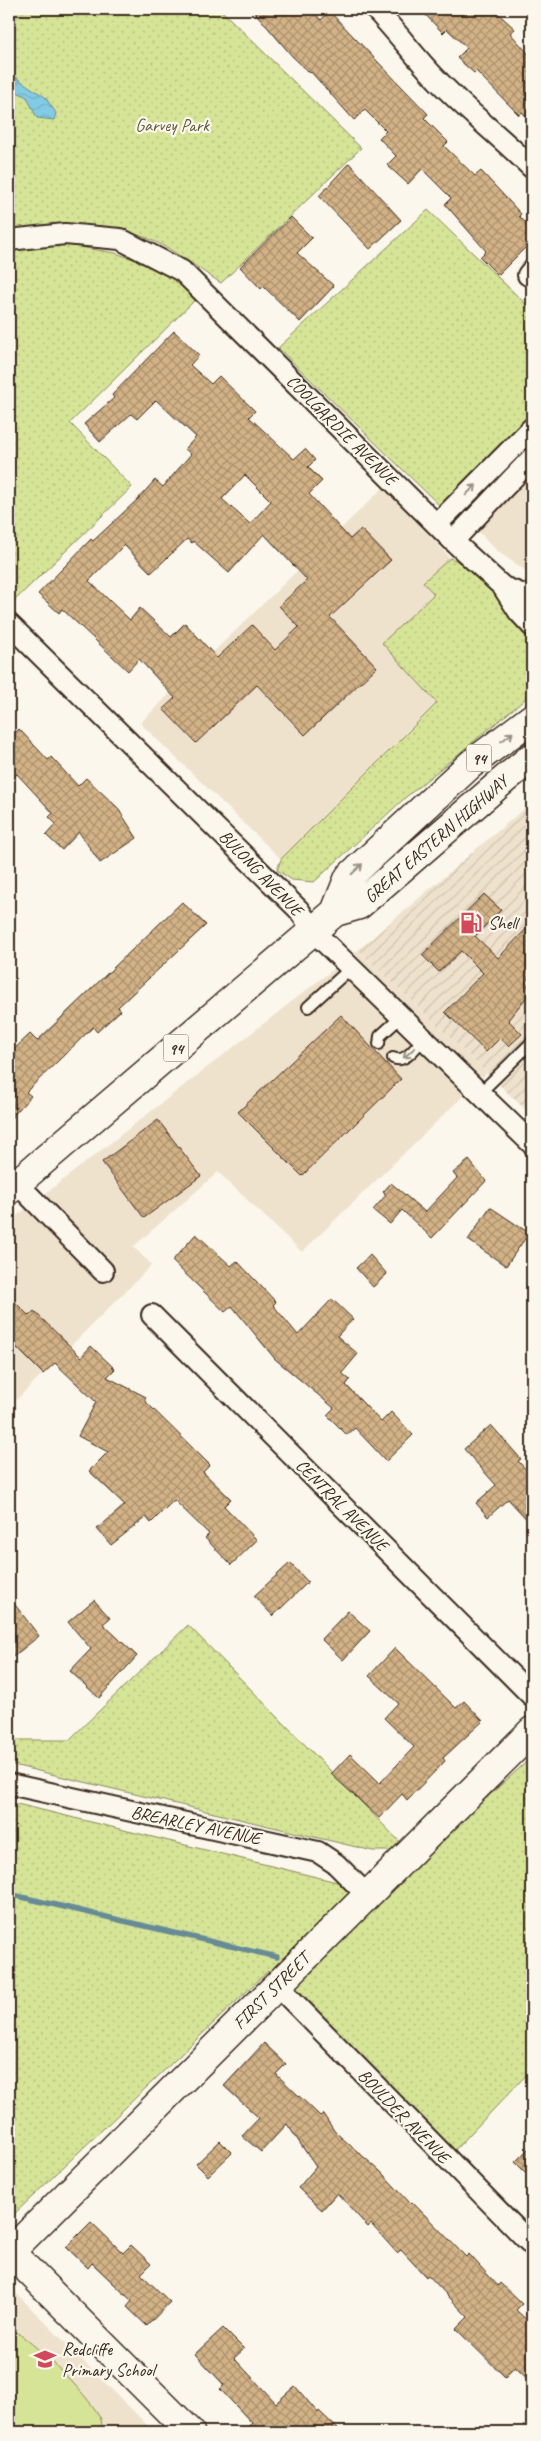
<svg xmlns="http://www.w3.org/2000/svg" width="541" height="2441" font-family="Caveat,sans-serif">
  <style>
    .built { fill: #efe2cd }
    .industrial { fill: url(#industrial-furrows) }
    .grass { fill: url(#grass-dots); stroke: #88875a }
    .garden { fill: #d6e497; stroke: #88875a }
    .water { fill: url(#water-waves); stroke: #668b95 }
    .lines { fill: none; stroke-linecap: round; stroke-linejoin: round }
    .stream { stroke: #668b95; stroke-width: 5.5 }
    .building { fill: url(#building-cross-hatch); stroke: #3b2a1e; fill-rule: evenodd }
    .lane-casing { stroke: #3b2a1e; stroke-width: 14 }
    .street-casing { stroke: #3b2a1e; stroke-width: 24 }
    .secondary-casing { stroke: #3b2a1e; stroke-width: 31 }
    .highway-casing { stroke: #3b2a1e; stroke-width: 31 }
    .lane { stroke: #fbf7ec; stroke-width: 10 }
    .street { stroke: #fbf7ec; stroke-width: 20 }
    .secondary { stroke: #fbf7ec; stroke-width: 28 }
    .highway { stroke: #fbf7ec; stroke-width: 28 }
    .oneway { stroke: #9b9085 }
    .labels { text-anchor: middle; stroke-width: 4.5; stroke-linejoin: round; paint-order: stroke }
    .shield { fill: #fbf7ec; stroke: #75685c; stroke-width: 1 }
    .shield-label { font-size: 16px; font-weight: bold; fill: #3b2a1e }
    .park-label { font-size: 18px; fill: #62583c; stroke: #fbf7ec }
    .street-label { font-size: 18px; fill: #3b2a1e; stroke: #fbf7ec }
    .poi-label { font-size: 18px; fill: #3b2a1e; stroke: #fbf7ec; text-anchor: start }
  </style>
  <defs>
    <pattern id="industrial-furrows" width="10" height="10" patternUnits="userSpaceOnUse" patternTransform="scale(1.25)"><rect width="10" height="10" fill="#efe2cd"/><path d="M-1 1l2-2M0 10L10 0M9 11l2-2" fill="none" stroke="#cec2b0"/></pattern>
    <pattern id="grass-dots" width="8" height="8" patternUnits="userSpaceOnUse" patternTransform="scale(1.25)"><rect width="8" height="8" fill="#d6e497"/><path d="M2 2h.1M6 6h.1" fill="none" stroke="#b9c482" stroke-width="1.8" stroke-linecap="round"/></pattern>
    <pattern id="water-waves" width="16" height="10" patternUnits="userSpaceOnUse" patternTransform="scale(1.25)"><rect width="16" height="10" fill="#83cbe4"/><path d="M0 5q4-4 8 0t8 0" fill="none" stroke="#72aec3"/></pattern>
    <pattern id="building-cross-hatch" width="8" height="8" patternUnits="userSpaceOnUse" patternTransform="scale(1.25)"><rect width="8" height="8" fill="#d3b286"/><path d="M0 0l8 8M0 8l8-8" fill="none" stroke="#ac916d"/></pattern>
  </defs>
  <rect width="100%" height="100%" fill="#fbf7ec"/>
  <filter id="ink" filterUnits="userSpaceOnUse"><feTurbulence type="fractalNoise" baseFrequency=".02" numOctaves="2"/><feDisplacementMap in="SourceGraphic" scale="10" xChannelSelector="R" yChannelSelector="G"/><feConvolveMatrix kernelMatrix="1 2 1 2 8 2 1 2 1" color-interpolation-filters="sRGB"/></filter>
  <g filter="url(#ink)">
    <!-- built -->
    <path class="built" d="M532 470V575L497 551 476 529Z
      M386 485 450 558 423 582 434 594 437 702 281 859 140 723Z
      M358 950 487 1073 302 1252 218 1172 133 1247 152 1265 9 1407V1222Z
      M9 2286 154 2432H9Z"/>
    <!-- industrial -->
    <path class="industrial" d="M532 802V1116L358 950Z"/>
    <!-- grass -->
    <path class="grass" d="M9 9H220L361 148 221 283C200 270 172 248 149 239 103 221 57 227 9 230Z
      M428 210 532 310V418L442 508 278 348Z
      M68 245 115 253 165 269 195 300 70 423 132 487 13 602 9 598V250Z
      M450 558C480 569 511 616 532 641 532 662 536 683 523 701L406 797 314 882 292 880 277 870 281 859 437 703 382 643 434 594 423 582Z
      M188 1625 405 1847 389 1851H373L9 1764V1740H69Z
      M532 1757V2069L452 2153 268 1971 9 2219V1802L386 1894 431 1848Z"/>
    <!-- garden -->
    <path class="garden" d="M9 2327C33 2341 86 2392 100 2417 102 2421 102 2428 103 2432H9Z"/>
    <!-- water -->
    <path class="water" d="M9 73 45 97 56 113 54 120 37 118 27 97 9 88Z"/>
    <g class="lines">
      <!-- stream -->
      <path class="stream" d="M9 1894 277 1957"/>
    </g>
    <!-- building -->
    <path class="building" d="M252 9H311L321 20 329 11 428 114 424 118 448 142 444 146 475 176 481 171 521 214 519 216 532 229V241L498 275 480 257 486 251 445 204 451 198 422 169 408 184 387 165 396 156 379 138 386 131 365 110 354 120 311 72 310 73 292 56Z
      M420 9H493L515 29 510 33 532 58V123L522 112 519 115 476 71 474 73 457 58 467 48 447 29 443 33Z
      M349 163 401 220 370 249 319 196Z
      M291 217 312 238 297 253 334 286 300 322 263 286 261 289 240 267Z
      M174 331 199 355 190 365 211 384 219 376 255 411 249 417 294 459 305 449 315 460 308 467 322 481 309 494 350 539 361 529 391 560 330 617 377 667 305 735 257 685 196 743 163 709 175 698 139 659 128 671 62 609 59 613 38 594 91 539 93 541 138 499 155 480 163 487 191 454 185 449 196 437 156 400 137 419 131 414 100 442 84 424 114 398 112 395ZM245 475 271 501 250 524 222 499ZM264 534 307 580 279 606 299 627 275 650 252 625 217 658 185 623 171 637 140 608 130 620 89 581 124 545 151 573 187 539 192 543 193 541 229 573Z
      M19 729 48 760 51 757 78 786 86 778 117 807 137 838 100 863 79 832 62 850 46 835 56 824 49 817 53 813 17 774 9 782V738Z
      M484 894 501 910 475 936 498 958 532 923V974L525 982 532 990 508 1020 522 1034 509 1046 500 1038 486 1052 445 1012 483 973 461 951 439 972 422 955Z
      M182 902 206 925 118 1007 121 1010 97 1032 93 1027 26 1092 31 1096 9 1120V1054L30 1034 37 1041Z
      M341 1015 401 1079 302 1176 238 1112Z
      M158 1120 201 1176 144 1218 102 1162Z
      M469 1160 486 1181 432 1238 402 1210 390 1224 373 1210 386 1195 383 1192 391 1183 425 1212 457 1178 453 1173Z
      M490 1207 529 1233 506 1266 468 1240Z
      M196 1234 231 1266 237 1261 276 1302 273 1305 298 1335 332 1299 353 1319 337 1336 358 1354 342 1373 350 1380 346 1385 381 1422 391 1412 413 1435 386 1461 355 1428 347 1435 327 1415 334 1408 275 1359 232 1306 225 1312 172 1261Z
      M370 1255 387 1274 373 1287 356 1268Z
      M9 1296 29 1316 34 1311 81 1357 91 1346 115 1369 107 1377 146 1397 144 1400 210 1465 203 1472 231 1499 224 1506 257 1540 231 1565 205 1538 209 1534 174 1500 151 1523 146 1517 111 1545 97 1529 125 1505 89 1471 108 1452 78 1436 96 1402 55 1363 43 1374 9 1340Z
      M491 1425 521 1459 518 1461 532 1476V1525L508 1499 488 1517 476 1503 496 1485 464 1449Z
      M290 1563 308 1582 273 1616 254 1596Z
      M9 1597 39 1636 9 1660Z
      M94 1600 110 1618 103 1624 137 1656 99 1698 70 1671 91 1649 68 1622Z
      M348 1611 370 1631 343 1660 321 1639Z
      M395 1648 456 1708 464 1701 483 1721 443 1758 445 1761 407 1800 402 1794 379 1818 331 1774 350 1754 380 1783 414 1747 384 1718 398 1703 369 1676Z
      M264 2043 286 2064 276 2074 320 2116 323 2114 335 2132 380 2171 411 2204 412 2202 466 2257 469 2254 498 2286 500 2283 522 2304 516 2310 532 2325V2383L515 2367 505 2377 456 2329 468 2317 428 2275 426 2277 401 2250 397 2253 371 2224 368 2227 337 2193 322 2210 298 2188 316 2167 287 2124 261 2152 242 2136 259 2118 224 2086Z
      M220 2141 232 2153 208 2176 196 2164Z
      M532 2145V2179L515 2162Z
      M91 2222 123 2253 131 2245 151 2264 141 2274 170 2302 147 2326 127 2307 132 2301 92 2263 88 2268 66 2247Z
      M223 2328 244 2349 234 2358 276 2403 295 2386 318 2413 319 2411 341 2432H242L252 2423 220 2389 224 2385 195 2354Z"/>
    <g class="lines">
      <!-- lane casing -->
      <g class="lane-casing">
        <path id="lane" d="M308 1007 352 967
          M379 1044 380 1036 401 1017
          M393 1058C405 1064 416 1047 423 1039
          M480 1093 532 1042"/>
      </g>
      <!-- street casing -->
      <g class="street-casing">
        <path id="street" d="M375 9C394 29 410 50 428 70 460 106 498 134 532 168
          M9 240 65 234 120 239 182 271 453 541 503 587 519 612 532 626
          M528 275 532 270
          M437 524 532 428
          M453 541 532 458
          M503 587 532 598
          M9 624 299 910 313 931 532 1144
          M9 1175 103 1271
          M152 1315 532 1696
          M9 1784 318 1852 336 1864 368 1896
          M277 1985 532 2245"/>
      </g>
      <!-- secondary casing -->
      <g class="secondary-casing">
        <path id="secondary" d="M190 2432 10 2252 532 1731"/>
      </g>
      <!-- highway casing -->
      <g class="highway-casing">
        <path id="highway" d="M335 912 349 877 471 764 532 718
          M9 1190 335 912 359 905 505 779 532 757"/>
      </g>
      <!-- lane -->
      <use href="#lane" class="lane"/>
      <!-- street -->
      <use href="#street" class="street"/>
      <!-- secondary -->
      <use href="#secondary" class="secondary"/>
      <!-- highway -->
      <use href="#highway" class="highway"/>
    </g>
    <!-- one-way arrows -->
    <defs><path id="oneway-shaft" d="M-6 0H5M1.5-3L5.5 0L1.5 3" fill="none" stroke-width="1.6" stroke-linecap="round" stroke-linejoin="round" transform="scale(1.25)"/></defs>
    <g class="oneway">
      <use href="#oneway-shaft" transform="translate(471 490) rotate(-45)"/>
      <use href="#oneway-shaft" transform="translate(507 737) rotate(-37)"/>
      <use href="#oneway-shaft" transform="translate(357 869) rotate(-44)"/>
      <use href="#oneway-shaft" transform="translate(409 1053) rotate(138)"/>
    </g>
  </g>
  <!-- icons -->
  <defs>
    <g id="fuel-bare" transform="scale(1.725)"><path d="M-5.5-6h7V0h2V4h1.3V-2.5L3-4.5l.8-.8L6-3V5H2.5V1h-1V6h-7ZM-4.2-4.7v3.2H.2V-4.7Z" fill="#d1495b" stroke="#fbf7ec" stroke-width="2.5" paint-order="stroke"/></g>
    <g id="school-bare" transform="scale(1.725)"><path d="M0-5L7-2L0 1L-7-2ZM-4 1L0 2.5L4 1V4Q0 6-4 4Z" fill="#d1495b" stroke="#fbf7ec" stroke-width="2.5" paint-order="stroke"/></g>
  </defs>
  <g fill-rule="evenodd">
    <use href="#fuel-bare" x="471" y="923"/>
    <use href="#school-bare" x="45" y="2359"/>
  </g>
  <g class="labels">
    <!-- shield labels -->
    <g class="shield">
      <rect x="466.5" y="744.5" width="25" height="27" rx="4"/>
      <rect x="163.5" y="1034.5" width="25" height="27" rx="4"/>
    </g>
    <g class="shield-label">
      <text x="479" y="764">94</text>
      <text x="176" y="1054">94</text>
    </g>
    <!-- park labels -->
    <g class="park-label">
      <text x="172" y="131">Garvey Park</text>
    </g>
    <!-- street labels -->
    <g class="street-label">
      <text transform="translate(342 430) rotate(45)" y="6">COOLGARDIE AVENUE</text>
      <text transform="translate(436 839) rotate(-41)" y="6">GREAT EASTERN HIGHWAY</text>
      <text transform="translate(261 873) rotate(46)" y="6">BULONG AVENUE</text>
      <text transform="translate(342 1505) rotate(45)" y="6">CENTRAL AVENUE</text>
      <text transform="translate(196 1825) rotate(12)" y="6">BREARLEY AVENUE</text>
      <text transform="translate(271 1991) rotate(-45)" y="6">FIRST STREET</text>
      <text transform="translate(404 2116) rotate(46)" y="6">BOULDER AVENUE</text>
    </g>
    <!-- poi labels -->
    <g class="poi-label">
      <text x="488" y="929">Shell</text>
      <text x="62" y="2355">Redcliffe<tspan x="62" dy="21">Primary School</tspan></text>
    </g>
  </g>
  <!-- margin -->
  <rect width="541" height="2441" fill="none" stroke="#fbf7ec" stroke-width="30"/>
  <rect x="15" y="15" width="511" height="2411" fill="none" stroke="#3b2a1e" stroke-width="2" filter="url(#ink)"/>
</svg>
